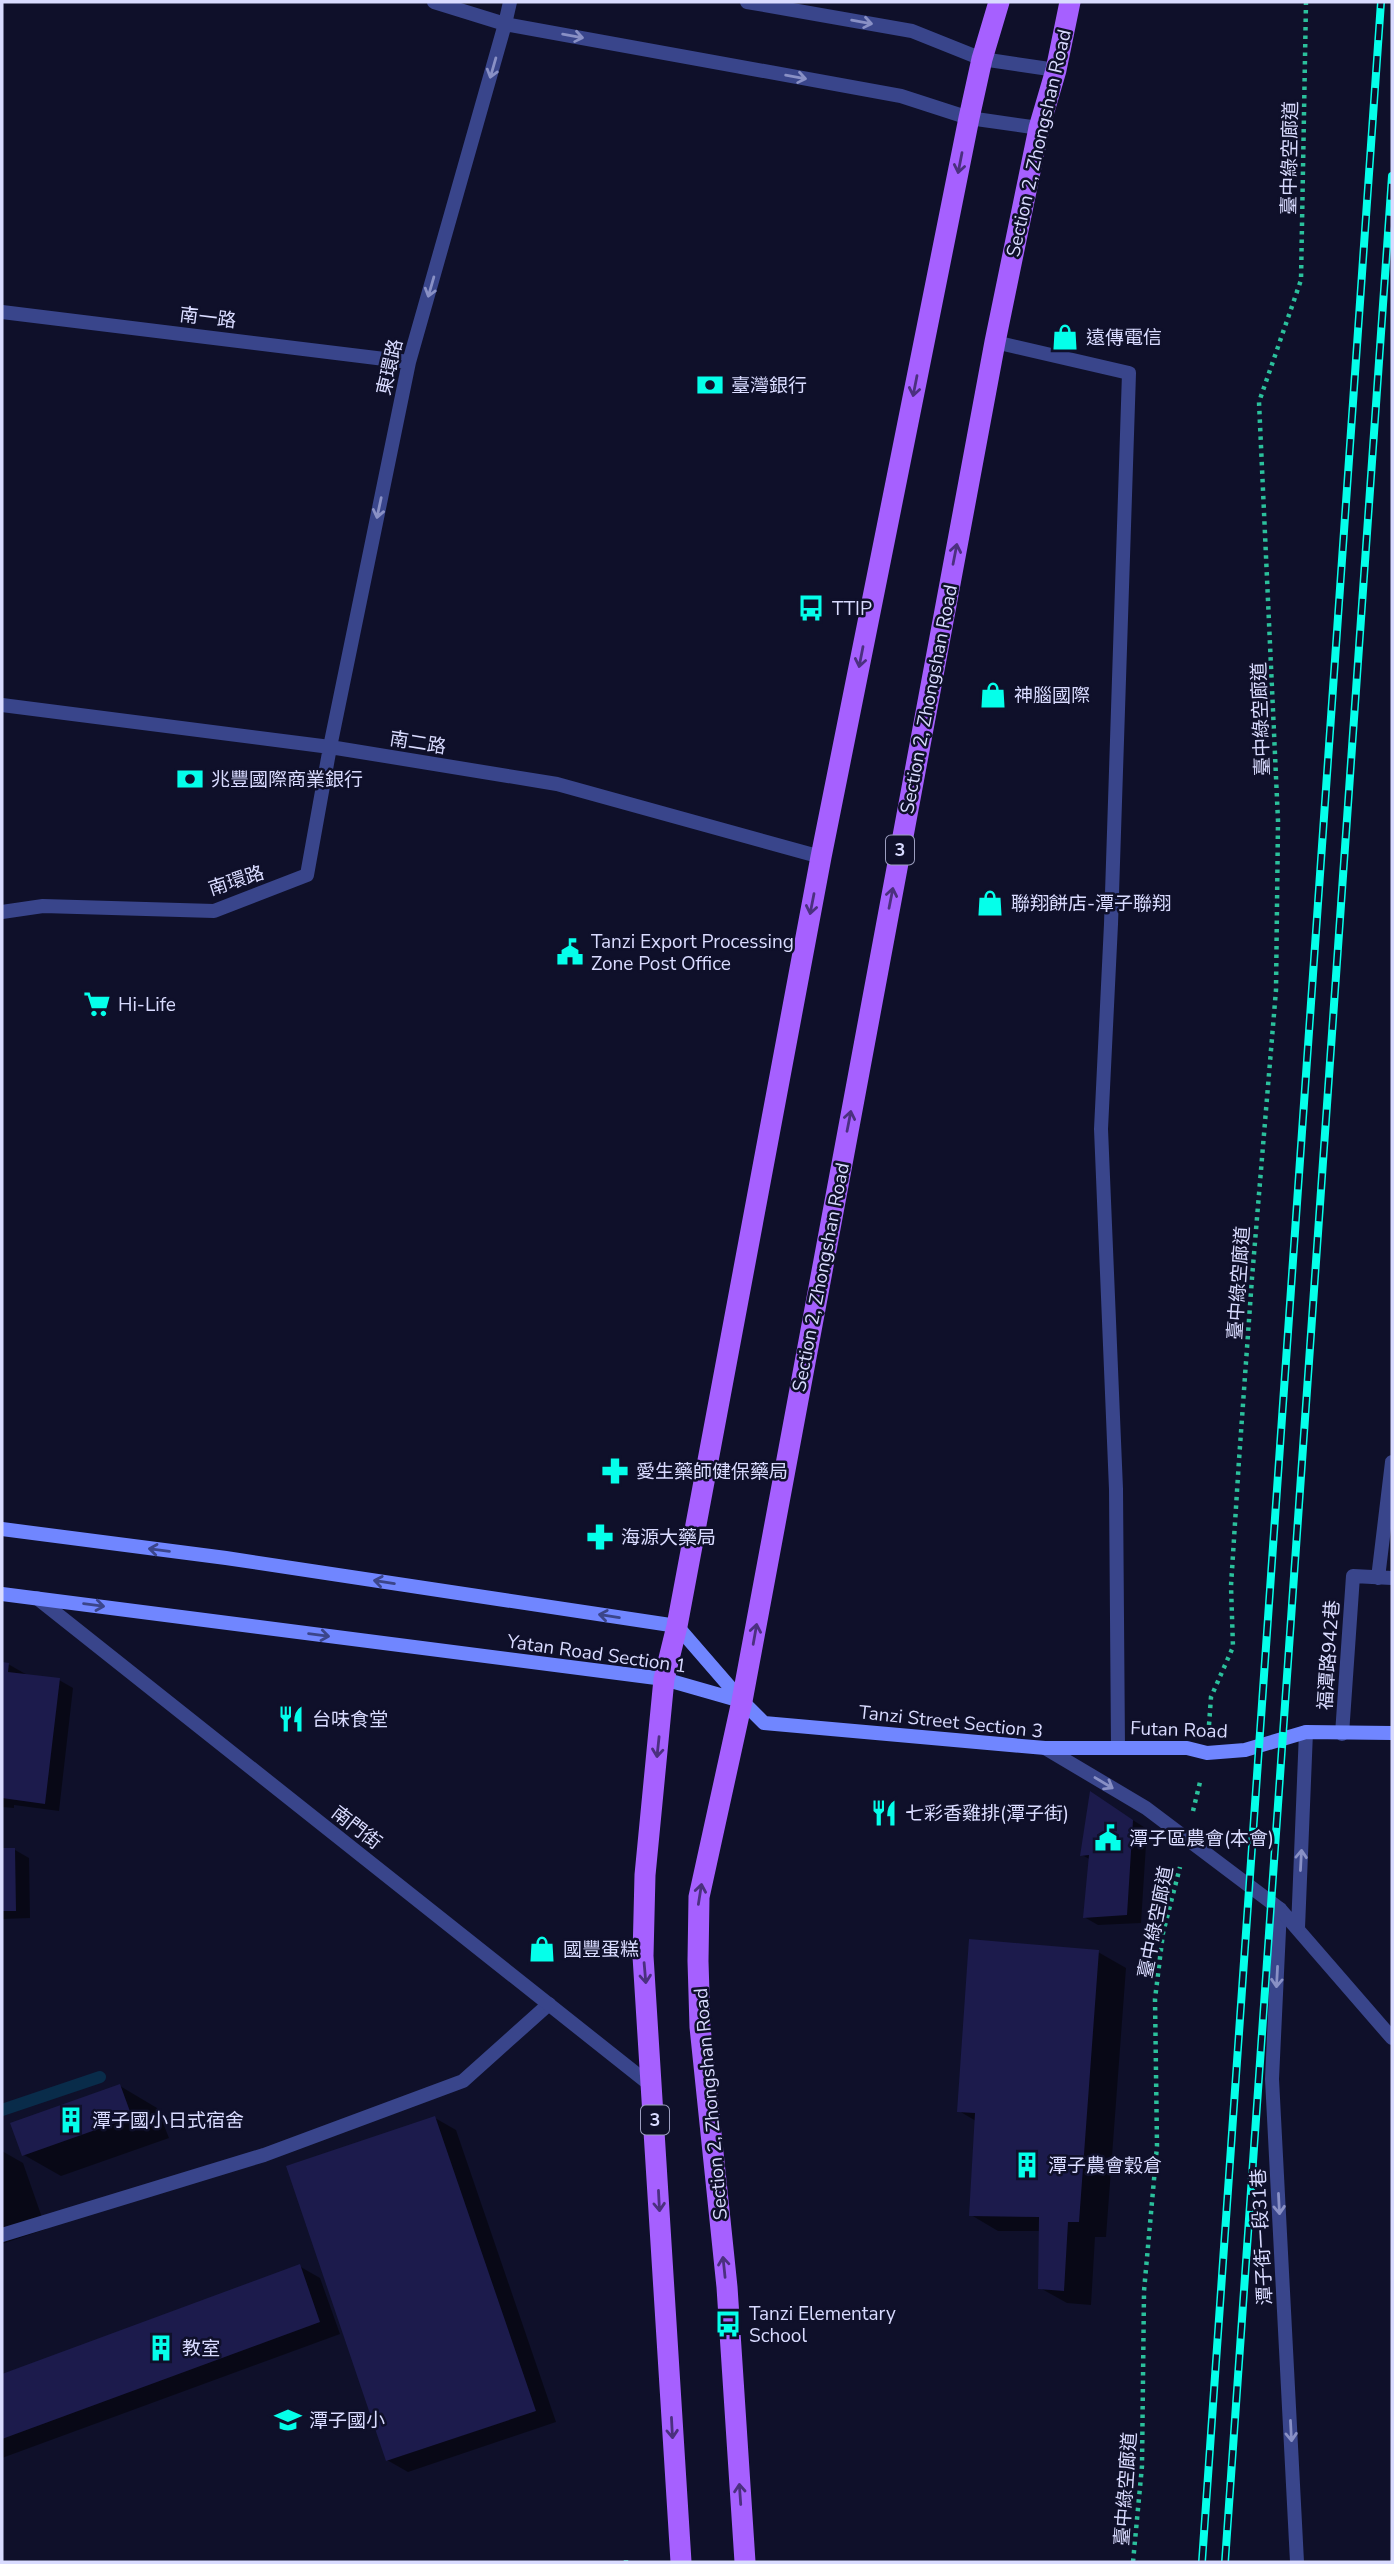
<svg xmlns="http://www.w3.org/2000/svg" width="1394" height="2564" font-family="'Nunito Sans','Noto Sans TC',sans-serif">
  <style>
    .shadow { fill: #0007 }
    .lines { fill: none; stroke-linecap: round; stroke-linejoin: round }
    .stream { stroke: #092c4a; stroke-width: 12 }
    .building { fill: #1c1b4c }
    .path { stroke: #2bc09c; stroke-width: 4.5; stroke-dasharray: 3.5 5; stroke-linecap: butt }
    .lane { stroke: #39458b; stroke-width: 14 }
    .street { stroke: #39458b; stroke-width: 14 }
    .secondary { stroke: #7086ff; stroke-width: 14 }
    .primary { stroke: #a660ff; stroke-width: 21 }
    .rail-casing { stroke: #05ffea; stroke-width: 8 }
    .rail { stroke: #0f102a; stroke-width: 5; stroke-dasharray: 16; stroke-linecap: butt }
    .oneway { stroke: #8990c5 }
    .oneway2 { stroke: #4b307f }
    .oneway3 { stroke: #3b458a }
    .labels { text-anchor: middle; stroke-width: 5; stroke-linejoin: round; paint-order: stroke }
    .shield { fill: #0f102a; stroke: #9c9ebf; stroke-width: 2 }
    .shield-label { font-size: 18px; font-weight: bold; fill: #d9dbff }
    .street-label { font-size: 19px; fill: #d9dbff; stroke: #0f102a }
    .poi-label { font-size: 19px; fill: #d9dbff; stroke: #0f102a; text-anchor: start }
  </style>
  <rect width="100%" height="100%" fill="#0f102a"/>
  <!-- shadow -->
  <path class="shadow" d="M2 1663 8 1664 29 1676 59 1680 73 1688 59 1811 14 1805V1808L2 1807Z
    M1104 1802 1147 1829 1141 1923 1098 1925 1084 1917 1091 1860 1082 1855Z
    M2 1850H15L29 1858 30 1918 2 1919Z
    M1098 1952 1126 1968 1106 2237H1095L1091 2305 1067 2303 1040 2288V2231H998L971 2215 976 2121 959 2111Z
    M120 2086 157 2108 169 2138 61 2176 24 2155Z
    M435 2118 456 2130 556 2422 408 2472 387 2460Z
    M2 2151 23 2163 46 2229 2 2244Z
    M299 2266 320 2278 340 2334 2 2458V2376Z"/>
  <g class="lines">
    <!-- stream -->
    <path class="stream" d="M2 2110 100 2077"/>
  </g>
  <!-- building -->
  <path class="building" d="M2 1662 9 1663 8 1672 60 1678 45 1804 2 1798Z
    M1090 1791 1133 1820 1127 1915 1083 1918 1089 1855 1080 1856Z
    M2 1848H15L16 1911H2Z
    M969 1939 1099 1950 1079 2222H1068L1064 2291 1038 2289 1039 2217 969 2216 975 2113 957 2112Z
    M120 2084 132 2117 22 2156 10 2123Z
    M435 2116 536 2411 386 2461 286 2166Z
    M300 2264 320 2322 2 2439V2374Z"/>
  <g class="lines">
    <!-- path -->
    <path class="path" d="M1209 1725 1211 1697 1233 1647 1231 1586 1239 1460 1252 1278 1276 990 1278 821 1259 402 1301 280 1306 2
      M1193 1811 1201 1778
      M626 2560V2562
      M1133 2562 1142 2466 1144 2291 1157 2146 1155 1999 1163 1933 1180 1867"/>
    <!-- lane -->
    <path class="lane" d="M995 342 1129 373 1111 924 1101 1129 1116 1489 1118 1747
      M1378 1578 1392 1462
      M1342 1734 1353 1576 1392 1578
      M1280 1909 1272 2079 1297 2562
      M2 2235 264 2155 463 2081 549 2004"/>
    <!-- street -->
    <path class="street" d="M434 2 505 24 901 96 969 118 1039 128
      M747 2 912 31 982 59 1056 70
      M2 312 409 362
      M2 705 330 747 557 784 821 857
      M2 912 43 906 214 911 307 875 330 747 409 362 505 24 510 2
      M37 1598 653 2087
      M1045 1748 1146 1808 1280 1909 1392 2038
      M1298 1928 1306 1732"/>
    <!-- secondary -->
    <path class="secondary" d="M2 1529 226 1558 677 1626 742 1701 764 1723 1045 1748H1187L1207 1753 1245 1750 1306 1732 1392 1733
      M2 1594 664 1679 741 1701"/>
    <!-- primary -->
    <path class="primary" d="M681 2562 643 1956 645 1875 664 1679 677 1626 821 857 969 118 982 59 999 2
      M745 2562 727 2287 700 2027 698 1961 699 1897 742 1701 995 342 1039 128 1056 70 1070 2"/>
    <!-- rail casing -->
    <g class="rail-casing">
      <path id="rail" d="M1202 2562 1381 2
        M1225 2562 1392 176"/>
    </g>
    <!-- rail -->
    <use href="#rail" class="rail"/>
  </g>
  <!-- one-way arrows -->
  <defs><path id="oneway-shaft" d="M-6 0H5M1.5-3L5.5 0L1.5 3" fill="none" stroke-width="1.6" stroke-linecap="round" stroke-linejoin="round" transform="scale(1.75)"/></defs>
  <g class="oneway">
    <use href="#oneway-shaft" transform="translate(862 22) rotate(10)"/>
    <use href="#oneway-shaft" transform="translate(573 36) rotate(10)"/>
    <use href="#oneway-shaft" transform="translate(493 68) rotate(106)"/>
    <use href="#oneway-shaft" transform="translate(796 77) rotate(10)"/>
    <use href="#oneway-shaft" transform="translate(431 287) rotate(106)"/>
    <use href="#oneway-shaft" transform="translate(379 508) rotate(102)"/>
    <use href="#oneway-shaft" transform="translate(1104 1783) rotate(31)"/>
    <use href="#oneway-shaft" transform="translate(1301 1860) rotate(-87)"/>
    <use href="#oneway-shaft" transform="translate(1277 1977) rotate(93)"/>
    <use href="#oneway-shaft" transform="translate(1279 2204) rotate(87)"/>
    <use href="#oneway-shaft" transform="translate(1291 2431) rotate(87)"/>
  </g>
  <g class="oneway2">
    <use href="#oneway-shaft" transform="translate(960 163) rotate(101)"/>
    <use href="#oneway-shaft" transform="translate(915 386) rotate(101)"/>
    <use href="#oneway-shaft" transform="translate(955 554) rotate(-79)"/>
    <use href="#oneway-shaft" transform="translate(861 657) rotate(101)"/>
    <use href="#oneway-shaft" transform="translate(891 898) rotate(-79)"/>
    <use href="#oneway-shaft" transform="translate(812 904) rotate(101)"/>
    <use href="#oneway-shaft" transform="translate(849 1121) rotate(-79)"/>
    <use href="#oneway-shaft" transform="translate(755 1634) rotate(-80)"/>
    <use href="#oneway-shaft" transform="translate(658 1747) rotate(96)"/>
    <use href="#oneway-shaft" transform="translate(700 1894) rotate(-81)"/>
    <use href="#oneway-shaft" transform="translate(645 1973) rotate(85)"/>
    <use href="#oneway-shaft" transform="translate(659 2201) rotate(87)"/>
    <use href="#oneway-shaft" transform="translate(724 2267) rotate(-96)"/>
    <use href="#oneway-shaft" transform="translate(672 2428) rotate(87)"/>
    <use href="#oneway-shaft" transform="translate(740 2494) rotate(-94)"/>
  </g>
  <g class="oneway3">
    <use href="#oneway-shaft" transform="translate(159 1550) rotate(-173)"/>
    <use href="#oneway-shaft" transform="translate(384 1582) rotate(-171)"/>
    <use href="#oneway-shaft" transform="translate(94 1605) rotate(7)"/>
    <use href="#oneway-shaft" transform="translate(609 1616) rotate(-171)"/>
    <use href="#oneway-shaft" transform="translate(319 1635) rotate(7)"/>
  </g>
  <!-- icons -->
  <defs>
    <g id="shop-bare" transform="scale(2.1)"><path d="M-5-2.5h2.3a2.7 3.5 0 0 1 5.4 0H5L5.5 6h-11ZM-1.5-2.5h3a1.5 2.3 0 0 0-3 0Z" fill="#05ffea" stroke="#0f102a" stroke-width="2.5" paint-order="stroke"/></g>
    <g id="bank-bare" transform="scale(2.1)"><path d="M-6-4H6V4H-6ZM0-2.3a2.3 2.3 0 1 0 0 4.6a2.3 2.3 0 1 0 0-4.6Z" fill="#05ffea" stroke="#0f102a" stroke-width="2.5" paint-order="stroke"/></g>
    <g id="bus-bare" transform="scale(2.1)"><path d="M-5-6H5V4H4V6H2V4H-2V6H-4V4H-5ZM-3.5-4V0h7V-4ZM-3.5 1.2v1.5H-2V1.2ZM2 1.2v1.5H3.5V1.2Z" fill="#05ffea" stroke="#0f102a" stroke-width="2.5" paint-order="stroke"/></g>
    <g id="civic-bare" transform="scale(2.1)"><path d="M-.6-6.5H3V-4.5H.6V-3L4-1V1h2V6H-6V1h2V-1L-.6-3ZM-1.2 2.5V6h2.4V2.5Z" fill="#05ffea" stroke="#0f102a" stroke-width="2.5" paint-order="stroke"/></g>
    <g id="supermarket-bare" transform="scale(2.1)"><path d="M-6-5.5h2.5l.6 2H6L4.5 2H-2.5L-4.4-4H-6ZM-1.5 3.2a1.3 1.3 0 1 0 .1 0ZM3 3.2a1.3 1.3 0 1 0 .1 0Z" fill="#05ffea" stroke="#0f102a" stroke-width="2.5" paint-order="stroke"/></g>
    <g id="pharmacy-bare" transform="scale(2.1)"><path d="M-2-6h4v4h4v4h-4v4h-4v-4h-4v-4h4Z" fill="#05ffea" stroke="#0f102a" stroke-width="2.5" paint-order="stroke"/></g>
    <g id="restaurant-bare" transform="scale(2.1)"><path d="M-5-6h1v4h1v-4h1v4h1v-4h1v5L-1.5 .5V6h-2V.5L-5-1ZM5-6V6H3V1.5H1.5Q1.5-4 5-6Z" fill="#05ffea" stroke="#0f102a" stroke-width="2.5" paint-order="stroke"/></g>
    <g id="building-bare" transform="scale(2.1)"><path d="M-4-6H4V6H1V3H-1V6H-4ZM-2.5-4.3h1.7v1.8h-1.7ZM.8-4.3h1.7v1.8H.8ZM-2.5-1h1.7V.8h-1.7ZM.8-1h1.7V.8H.8Z" fill="#05ffea" stroke="#0f102a" stroke-width="2.5" paint-order="stroke"/></g>
    <g id="school-bare" transform="scale(2.1)"><path d="M0-5L7-2L0 1L-7-2ZM-4 1L0 2.5L4 1V4Q0 6-4 4Z" fill="#05ffea" stroke="#0f102a" stroke-width="2.5" paint-order="stroke"/></g>
  </defs>
  <g fill-rule="evenodd">
    <use href="#shop-bare" x="1065" y="337"/>
    <use href="#bank-bare" x="710" y="385"/>
    <use href="#bus-bare" x="811" y="608"/>
    <use href="#shop-bare" x="993" y="695"/>
    <use href="#bank-bare" x="190" y="779"/>
    <use href="#shop-bare" x="990" y="903"/>
    <use href="#civic-bare" x="570" y="952"/>
    <use href="#supermarket-bare" x="97" y="1004"/>
    <use href="#pharmacy-bare" x="615" y="1471"/>
    <use href="#pharmacy-bare" x="600" y="1537"/>
    <use href="#restaurant-bare" x="291" y="1719"/>
    <use href="#restaurant-bare" x="884" y="1813"/>
    <use href="#civic-bare" x="1108" y="1838"/>
    <use href="#shop-bare" x="542" y="1949"/>
    <use href="#building-bare" x="71" y="2120"/>
    <use href="#building-bare" x="1027" y="2165"/>
    <use href="#bus-bare" x="728" y="2324"/>
    <use href="#building-bare" x="161" y="2348"/>
    <use href="#school-bare" x="288" y="2420"/>
  </g>
  <g class="labels">
    <!-- shield labels -->
    <g class="shield">
      <rect x="886" y="835.5" width="28" height="29" rx="5"/>
      <rect x="641" y="2105.5" width="28" height="29" rx="5"/>
    </g>
    <g class="shield-label">
      <text x="900" y="856">3</text>
      <text x="655" y="2126">3</text>
    </g>
    <!-- street labels -->
    <g class="street-label">
      <text transform="translate(1038 143) rotate(-77)" y="7">Section 2, Zhongshan Road</text>
      <text transform="translate(1289 158) rotate(-89)" y="7">臺中綠空廊道</text>
      <text transform="translate(208 317) rotate(7)" y="7">南一路</text>
      <text transform="translate(389 367) rotate(-77)" y="7">東環路</text>
      <text transform="translate(928 699) rotate(-79)" y="7">Section 2, Zhongshan Road</text>
      <text transform="translate(1260 719) rotate(-92)" y="7">臺中綠空廊道</text>
      <text transform="translate(418 742) rotate(9)" y="7">南二路</text>
      <text transform="translate(236 880) rotate(-18)" y="7">南環路</text>
      <text transform="translate(820 1277) rotate(-79)" y="7">Section 2, Zhongshan Road</text>
      <text transform="translate(1238 1283) rotate(-86)" y="7">臺中綠空廊道</text>
      <text transform="translate(597 1653) rotate(8)" y="7">Yatan Road Section 1</text>
      <text transform="translate(1328 1655) rotate(-86)" y="7">福潭路942巷</text>
      <text transform="translate(951 1721) rotate(6)" y="7">Tanzi Street Section 3</text>
      <text transform="translate(1179 1729) rotate(2)" y="7">Futan Road</text>
      <text transform="translate(357 1827) rotate(38)" y="7">南門街</text>
      <text transform="translate(1155 1922) rotate(-79)" y="7">臺中綠空廊道</text>
      <text transform="translate(710 2104) rotate(-95)" y="7">Section 2, Zhongshan Road</text>
      <text transform="translate(1261 2237) rotate(-93)" y="7">潭子街一段31巷</text>
      <text transform="translate(1125 2489) rotate(-86)" y="7">臺中綠空廊道</text>
    </g>
    <!-- poi labels -->
    <g class="poi-label">
      <text x="1086" y="344">遠傳電信</text>
      <text x="731" y="392">臺灣銀行</text>
      <text x="832" y="615">TTIP</text>
      <text x="1014" y="702">神腦國際</text>
      <text x="211" y="786">兆豐國際商業銀行</text>
      <text x="1011" y="910">聯翔餅店-潭子聯翔</text>
      <text x="591" y="948">Tanzi Export Processing<tspan x="591" dy="22">Zone Post Office</tspan></text>
      <text x="118" y="1011">Hi-Life</text>
      <text x="636" y="1478">愛生藥師健保藥局</text>
      <text x="621" y="1544">海源大藥局</text>
      <text x="312" y="1726">台味食堂</text>
      <text x="905" y="1820">七彩香雞排(潭子街)</text>
      <text x="1129" y="1845">潭子區農會(本會)</text>
      <text x="563" y="1956">國豐蛋糕</text>
      <text x="92" y="2127">潭子國小日式宿舍</text>
      <text x="1048" y="2172">潭子農會穀倉</text>
      <text x="749" y="2320">Tanzi Elementary<tspan x="749" dy="22">School</tspan></text>
      <text x="182" y="2355">教室</text>
      <text x="309" y="2427">潭子國小</text>
    </g>
  </g>
  <!-- border -->
  <rect width="1394" height="2564" fill="none" stroke="#d9dbff" stroke-width="7"/>
</svg>
